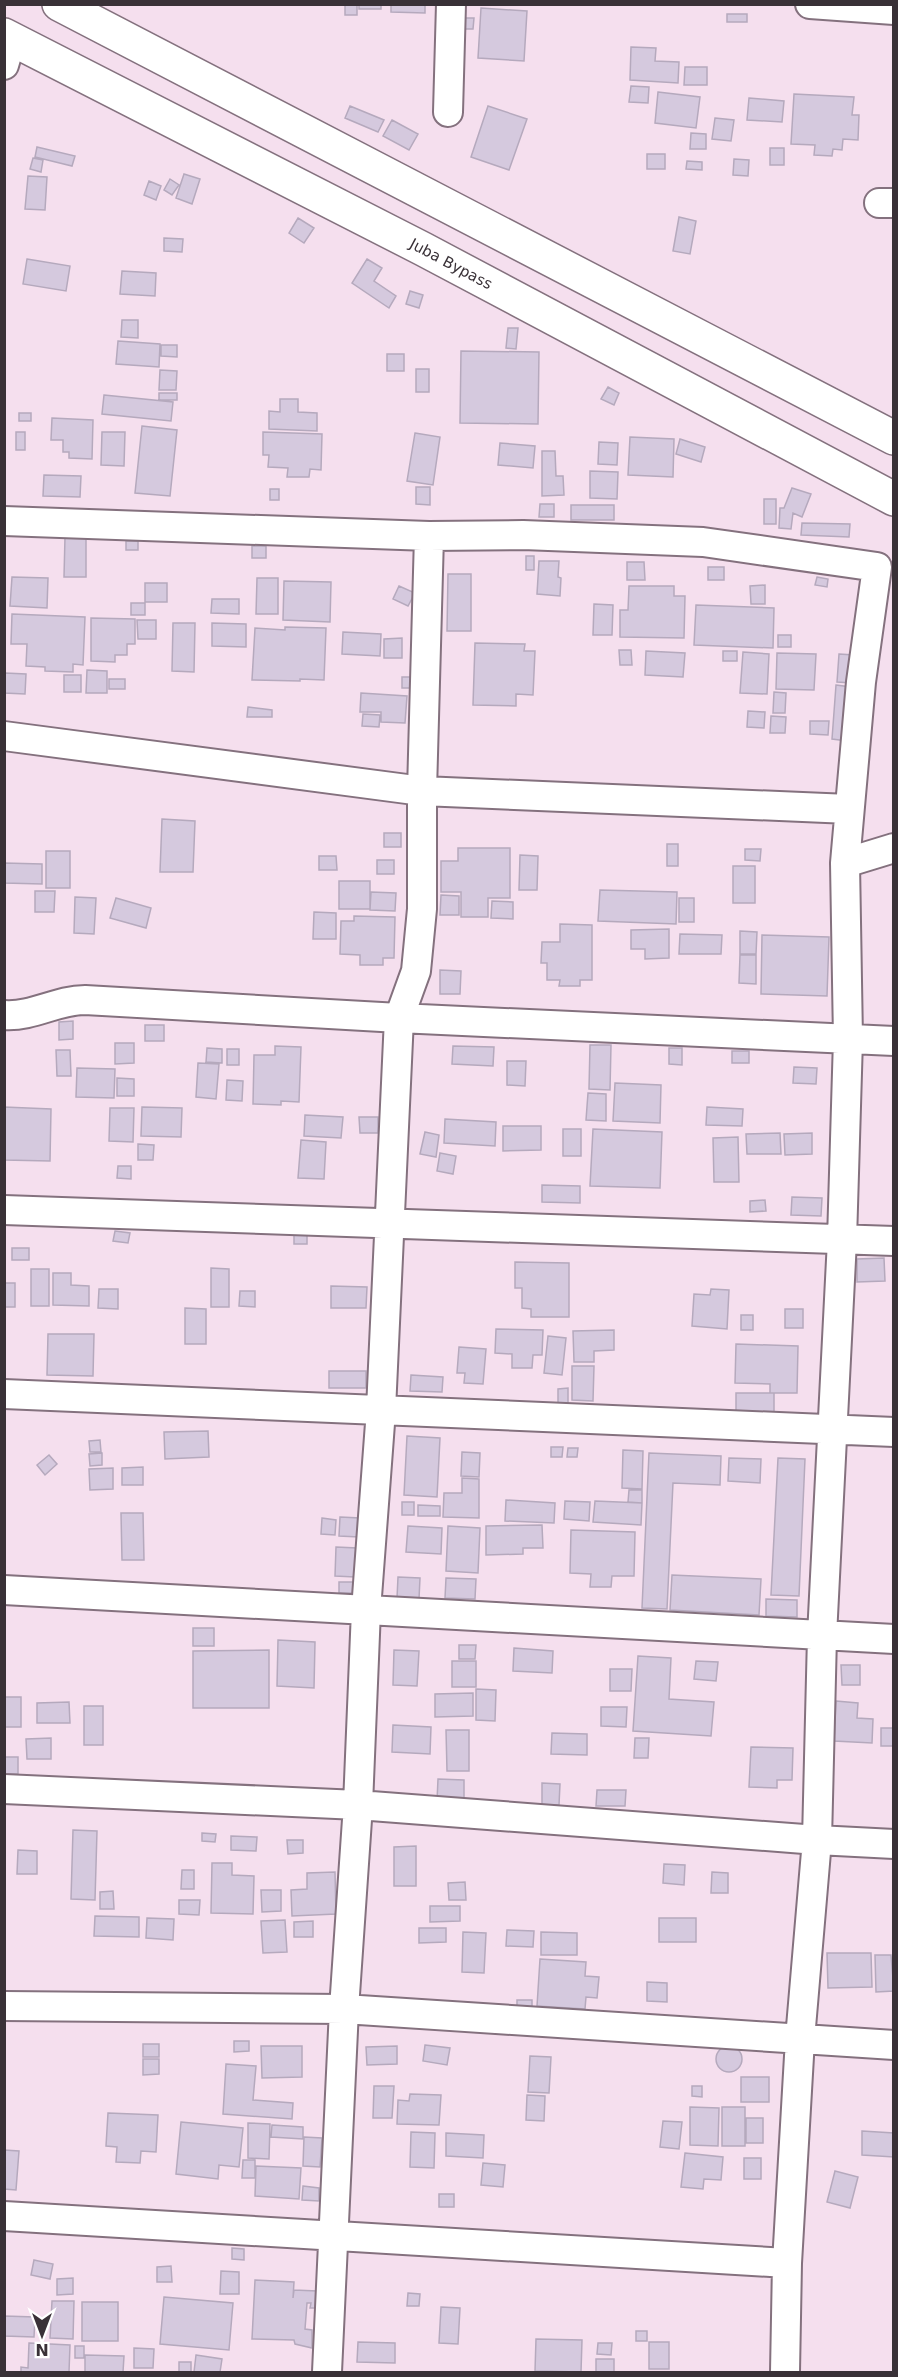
<svg xmlns="http://www.w3.org/2000/svg" width="898" height="2377" font-family="'DejaVu Sans',sans-serif">
  <style>
    .building { fill: #d5c9de; stroke: #b5a9bd; stroke-width: 1.5 }
    .lines { fill: none; stroke-linecap: round; stroke-linejoin: round }
    .minor-casing { stroke: #84717e; stroke-width: 32 }
    .primary-casing { stroke: #84717e; stroke-width: 36 }
    .minor { stroke: #fff; stroke-width: 28 }
    .primary { stroke: #fff; stroke-width: 33 }
    .labels { text-anchor: middle; stroke-width: 6; stroke-linejoin: round; paint-order: stroke }
    .street-label { font-size: 15px; fill: #393137; stroke: #fff }
  </style>
  <rect width="100%" height="100%" fill="#f5dfee"/>
  <!-- building -->
  <path class="building" d="M345 4H357V15H345Z
    M359 4H381V9H359Z
    M391 4H425V13L391 12Z
    M481 8 527 11 524 61 478 58Z
    M727 14H747V22H727Z
    M463 18H474L473 29H462Z
    M631 47 656 48 655 61 679 62 678 83 630 80Z
    M685 67H707V85H684Z
    M631 86 649 87 648 103 629 102Z
    M658 92 700 97 696 128 655 123Z
    M794 94 854 97 852 115H859L858 140 843 139 842 150 833 149 832 156 814 155 815 145 791 144Z
    M749 98 784 101 782 122 747 120Z
    M350 106 384 120 378 132 345 118Z
    M488 106 527 119 509 170 471 157Z
    M715 118 734 120 731 141 712 139Z
    M392 120 418 134 409 150 383 136Z
    M691 133 706 134V149H690Z
    M37 147 75 156 72 166 35 157Z
    M770 148H784V165H770Z
    M647 154H665V169H647Z
    M33 158 43 160 41 172 30 169Z
    M734 159 749 160 748 176 733 175Z
    M687 161 702 162V170L686 169Z
    M184 174 200 179 192 204 176 198Z
    M28 176 47 177 45 210 25 209Z
    M170 179 179 185 172 195 164 190Z
    M149 181 161 186 156 200 144 195Z
    M679 217 696 221 690 254 673 251Z
    M298 218 314 228 304 243 289 233Z
    M164 238 183 239 182 252 164 251Z
    M27 259 70 266 66 291 23 284Z
    M367 259 382 268 374 281 396 296 389 308 352 283Z
    M122 271 156 273 155 296 120 294Z
    M410 291 423 295 419 308 406 304Z
    M122 320H138V338L121 337Z
    M508 328H518L516 349 506 348Z
    M118 341 160 344 159 367 116 364Z
    M161 345H177V357L161 356Z
    M461 351 539 352 538 424 460 423Z
    M387 354H404V371H387Z
    M416 369H429V392H416Z
    M160 370 177 371 176 390H159Z
    M608 387 619 393 614 405 601 399Z
    M159 393H177V400H159Z
    M104 395 173 402 171 421 102 414Z
    M280 399H298V412L317 413V431L269 429V411L280 412Z
    M19 413H31V421H19Z
    M52 418 93 420 92 459 69 458V452H63V440H51Z
    M142 426 177 430 170 496 135 493Z
    M16 432H25V450H16Z
    M102 432H125L124 466 101 465Z
    M263 432 322 434 321 470 310 469 309 477H287L288 468 268 467 269 455H263Z
    M415 433 440 437 433 485 407 481Z
    M630 437 674 439 673 477 628 475Z
    M680 439 705 447 701 462 676 454Z
    M599 442 618 443 617 465 598 464Z
    M500 443 535 446 533 468 498 465Z
    M542 451H555L556 476H563L564 495 542 496Z
    M590 471 618 472 617 499 590 498Z
    M44 475 81 476 80 497 43 496Z
    M416 487H430V505L416 504Z
    M792 488 811 494 802 517 793 513 791 529 779 528 780 508H784Z
    M270 489H279V500H270Z
    M764 499H776V524H764Z
    M540 504H554V517H539Z
    M571 505H614V520H571Z
    M802 523 850 524 849 537 801 535Z
    M65 537H86V577H64Z
    M126 541H138V550H126Z
    M252 546H266V558H252Z
    M526 556H534V570H526Z
    M539 561H559L558 577 561 578 560 596 537 594Z
    M627 562H644L645 580H627Z
    M708 567H724V580H708Z
    M448 574H471V631H447Z
    M12 577 48 578 47 608 10 606Z
    M817 577 828 579 827 587 815 585Z
    M257 578H278V614H256Z
    M284 581 331 582 330 622 283 620Z
    M145 583H167V602H145Z
    M765 585V604H751L750 586Z
    M399 586 415 593 408 606 393 599Z
    M629 586H674V596H685L684 638 620 637V610H628Z
    M212 599H239V614L211 613Z
    M131 603H145V615H131Z
    M594 604 613 605 612 635H593Z
    M696 605 774 608 773 648 694 645Z
    M12 614 85 617 83 665 73 664V672L45 671V667L26 666 27 644H11Z
    M91 618 135 619V644H127V655H115V662L91 661Z
    M137 620H156V639H138Z
    M173 623H195L194 672 172 671Z
    M212 623 246 624V647L212 646Z
    M285 627 326 628 324 680 300 679V681L252 680 255 628 285 630Z
    M343 632 381 634 380 656 342 654Z
    M778 635H791V647H778Z
    M402 638V658H384V639Z
    M475 643 525 644 524 651H535L533 695 516 694V706L473 705Z
    M619 650H631L632 665H620Z
    M646 651 685 653 683 677 645 675Z
    M723 651H737V661H723Z
    M743 652 769 654 767 694 740 693Z
    M777 653 816 654 814 690 776 689Z
    M839 654 854 655 852 683 837 682Z
    M87 670 107 671V693H86Z
    M5 673 26 674 25 694 4 693Z
    M64 675H81V692H64Z
    M402 677H413L412 688H402Z
    M109 679H125V689H109Z
    M836 685 851 687 847 741 832 739Z
    M774 692 786 693 785 713H773Z
    M361 693 407 696 405 723 381 722V712H360Z
    M248 707 272 710V717H247Z
    M748 711 765 712 764 728 747 727Z
    M363 714 380 715 379 727 362 726Z
    M771 716 786 717 785 733H770Z
    M810 721H829L828 735 810 734Z
    M162 819 195 821 193 872H160Z
    M384 833H401V847H384Z
    M667 844H678V866H667Z
    M458 848H510V898H488V917H461V892H441V861H458Z
    M745 849H761L760 861 745 860Z
    M46 851H70V888H46Z
    M520 855 538 856 537 890H519Z
    M319 856H336L337 870H319Z
    M377 860H394V874H377Z
    M4 863 42 864V884L4 883Z
    M733 866H755V903H733Z
    M339 881H370V909H339Z
    M600 890 677 892 676 924 598 921Z
    M35 891H55L54 912H35Z
    M371 892 396 893 395 911 370 910Z
    M441 895 459 896V915H440Z
    M75 897 96 898 94 934 74 933Z
    M116 898 151 908 146 928 110 918Z
    M679 898H694V922H679Z
    M492 901 513 902V919L491 918Z
    M314 912 336 913V939H313Z
    M354 916 395 917 394 958H383V965H360V955L340 954 341 921H354Z
    M560 924 592 925V980H580V986H559L560 980H547V963H541L542 942H560Z
    M669 929V958L645 959V949H631V930Z
    M740 931 757 932 756 954H740Z
    M680 934 722 935 721 954H679Z
    M762 935 829 937 827 996 761 994Z
    M740 955H756V984L739 983Z
    M440 970 461 971 460 994H440Z
    M73 1021V1039L59 1040V1022Z
    M145 1025H164V1041H145Z
    M115 1043H134V1063L115 1064Z
    M590 1045H611L610 1090 589 1089Z
    M275 1046 301 1047 299 1102 281 1101V1105L253 1104 254 1055H275Z
    M453 1046 494 1047 493 1066 452 1064Z
    M207 1048 222 1049V1063L206 1062Z
    M669 1048H682V1065L669 1064Z
    M227 1049H239V1065H227Z
    M56 1050H70L71 1076H57Z
    M732 1051H749V1063H732Z
    M507 1061H526L525 1086 507 1085Z
    M198 1063 219 1064 216 1099 196 1097Z
    M794 1067 817 1068 816 1084 793 1083Z
    M77 1068 115 1069 114 1098 76 1097Z
    M117 1078 134 1079V1096H117Z
    M227 1080 243 1081 242 1101 226 1100Z
    M615 1083 661 1085 660 1123 613 1121Z
    M588 1093 606 1094V1121L586 1120Z
    M4 1107 51 1109 50 1161 4 1160Z
    M142 1107 182 1108 181 1137 141 1136Z
    M707 1107 743 1109 742 1126 706 1125Z
    M110 1108H134L133 1142 109 1141Z
    M305 1115 343 1117 341 1138 304 1136Z
    M359 1117H378V1133H360Z
    M445 1119 496 1122 495 1146 444 1143Z
    M503 1126H541V1150L503 1151Z
    M563 1129H581V1156H563Z
    M593 1129 662 1132 660 1188 590 1186Z
    M425 1132 439 1135 436 1157 420 1154Z
    M780 1133 781 1154H747L746 1134Z
    M812 1133V1154L785 1155 784 1134Z
    M738 1137 739 1182H714L713 1138Z
    M301 1140 326 1142 324 1179 298 1178Z
    M138 1144 154 1145 153 1160H138Z
    M440 1153 456 1156 453 1174 437 1171Z
    M118 1166H131V1179L117 1178Z
    M542 1185 580 1186V1203L542 1202Z
    M792 1197 822 1198 821 1216 791 1215Z
    M765 1200 766 1211 750 1212V1201Z
    M115 1231 130 1233 128 1243 113 1241Z
    M294 1233H307V1244H294Z
    M12 1248H29V1260H12Z
    M884 1258 885 1281 857 1282V1259Z
    M515 1262 569 1263V1317H531V1309L522 1308V1288H515Z
    M211 1268 229 1269V1307H211Z
    M31 1269H49V1306H31Z
    M53 1273H71V1285L89 1286V1306L53 1305Z
    M4 1283H15V1307H4Z
    M331 1286 367 1287 366 1308H331Z
    M99 1289H118V1309L98 1308Z
    M711 1289 729 1290 727 1329 692 1326 694 1294 710 1295Z
    M240 1291H255V1307L239 1306Z
    M185 1308 206 1309V1344H185Z
    M785 1309H803V1328H785Z
    M741 1315H753V1330H741Z
    M496 1329 543 1330 542 1355H533L532 1368H512V1354L495 1353Z
    M614 1330V1350L594 1351V1362H574L573 1331Z
    M48 1334H94L93 1376 47 1375Z
    M548 1336 566 1338 562 1375 544 1373Z
    M736 1344 798 1346 797 1393H770V1384L735 1383Z
    M459 1347 486 1349 483 1384 464 1383 465 1373H457Z
    M572 1366H594L593 1401 572 1400Z
    M329 1371H366V1388H329Z
    M411 1375 443 1377 442 1392 410 1391Z
    M568 1388V1404H558V1389Z
    M736 1393H774V1414H736Z
    M208 1431 209 1457 165 1459 164 1432Z
    M407 1436 440 1438 437 1497 404 1495Z
    M100 1440 101 1452H90L89 1441Z
    M551 1447H563L562 1457H551Z
    M568 1448H578L577 1457H567Z
    M623 1450 643 1451 642 1489 622 1488Z
    M462 1452 480 1453 479 1477 461 1476Z
    M102 1453V1465L90 1466 89 1454Z
    M649 1453 721 1456 720 1485 673 1483 667 1609 642 1608Z
    M49 1455 57 1464 45 1475 37 1465Z
    M729 1458 761 1459 760 1483 728 1481Z
    M778 1458 805 1459 799 1596 771 1595Z
    M143 1467V1485H122V1468Z
    M113 1468V1489L90 1490 89 1469Z
    M462 1478 479 1479V1518L443 1517 444 1493H462Z
    M629 1490H642V1503L628 1502Z
    M506 1500 555 1503 554 1523 505 1521Z
    M565 1501 590 1502 589 1521 564 1519Z
    M595 1501 642 1503 641 1525 593 1522Z
    M402 1502H414V1515H402Z
    M418 1505 440 1506V1516H418Z
    M121 1513H143L144 1560H122Z
    M340 1517 360 1518 359 1537 339 1536Z
    M322 1518 336 1520 335 1535 321 1534Z
    M542 1525 543 1548H523V1554L486 1555V1526Z
    M408 1526 442 1528 441 1554 406 1552Z
    M448 1526 480 1528 478 1573 446 1571Z
    M571 1530 635 1532 634 1576H612L611 1587H590L591 1574 570 1573Z
    M336 1547 357 1548 355 1577 335 1576Z
    M672 1575 761 1579 759 1615 670 1610Z
    M398 1577 420 1578 419 1599 397 1598Z
    M446 1578 476 1579 475 1599 445 1598Z
    M339 1582H357V1593H339Z
    M766 1599 797 1600V1617L766 1616Z
    M193 1628H214V1646H193Z
    M278 1640 315 1642 314 1688 277 1686Z
    M459 1645H476L475 1659H459Z
    M514 1648 553 1651 552 1673 513 1671Z
    M269 1650V1708H193V1651Z
    M394 1650 419 1651 417 1686 393 1685Z
    M638 1656 671 1658 669 1699 714 1702 711 1736 633 1731Z
    M452 1661H476V1687H452Z
    M696 1661 718 1662 716 1681 694 1679Z
    M841 1665H860V1685H842Z
    M610 1669H632L631 1691H610Z
    M476 1689 496 1690 495 1721 476 1720Z
    M473 1693V1716L435 1717V1694Z
    M4 1697H21V1727H4Z
    M836 1701 858 1703 857 1718 873 1719 872 1743 834 1741Z
    M69 1702 70 1723H37V1703Z
    M84 1706H103V1745H84Z
    M601 1707H627L626 1727 601 1726Z
    M393 1725 431 1727 430 1754 392 1752Z
    M881 1728H894V1746H881Z
    M446 1730H469V1771H447Z
    M552 1733 587 1734V1755L551 1754Z
    M51 1738V1759H27L26 1739Z
    M635 1738H649L648 1758H634Z
    M751 1747 793 1748 792 1780H777V1788L749 1787Z
    M4 1757H18V1774H4Z
    M438 1779 464 1780V1802L437 1801Z
    M542 1783 560 1784 559 1805H542Z
    M597 1790H626L625 1806H596Z
    M73 1830 97 1831 95 1900 71 1899Z
    M202 1833 216 1834 215 1842 202 1841Z
    M231 1836 257 1837 256 1851 231 1850Z
    M287 1840H303V1853L288 1854Z
    M416 1846V1886H394V1847Z
    M18 1850 37 1851V1874H17Z
    M212 1863H232V1875L254 1876 253 1914 211 1913Z
    M664 1864 685 1865 684 1885 663 1883Z
    M182 1870H194V1889H181Z
    M335 1872 336 1914 292 1916 291 1890 307 1889V1873Z
    M712 1872 728 1873V1893H711Z
    M465 1882 466 1900H449L448 1883Z
    M261 1890H281V1911L262 1912Z
    M113 1891 114 1909H100V1892Z
    M179 1900H200L199 1915 179 1914Z
    M430 1906H460V1921L430 1922Z
    M95 1916 139 1917V1937L94 1936Z
    M147 1918 174 1919 173 1940 146 1938Z
    M659 1918H696V1942H659Z
    M285 1920 287 1952 263 1953 261 1921Z
    M313 1921V1937H294V1922Z
    M419 1928H446V1942L419 1943Z
    M507 1930 534 1931 533 1947 506 1946Z
    M463 1932 486 1933 484 1973 462 1972Z
    M541 1932 577 1933V1955H541Z
    M827 1953H871L872 1987 828 1988Z
    M875 1955H891L894 1991 876 1992Z
    M540 1959 586 1962 585 1976 599 1977 597 1998 586 1997 585 2009 537 2006Z
    M647 1982 667 1983V2002L647 2001Z
    M517 2000H532V2012L517 2013Z
    M234 2041H249V2051L234 2052Z
    M143 2044H159V2057H143Z
    M425 2045 450 2048 447 2065 423 2061Z
    M261 2046H302V2077L262 2078Z
    M397 2046V2064L367 2065 366 2047Z
    M716 2059a13 13 0 1 1 26 0a13 13 0 1 1-26 0Z
    M530 2056 551 2057 549 2093 528 2092Z
    M143 2059H159V2074L143 2075Z
    M226 2064 256 2066 253 2100 293 2103 292 2119 223 2114Z
    M741 2077H769V2102H741Z
    M374 2086H394L392 2118H373Z
    M692 2086H702V2097L692 2096Z
    M410 2094 441 2095 439 2125 397 2124 398 2100 409 2101Z
    M527 2095 545 2096 544 2121 526 2120Z
    M690 2107 719 2108 718 2146 690 2145Z
    M722 2107H745V2146H722Z
    M108 2113 158 2115 156 2152 141 2151 140 2163 116 2162 117 2147 106 2146Z
    M746 2118H763V2143H746Z
    M663 2121 682 2122 679 2149 660 2147Z
    M181 2122 243 2128 239 2167 219 2165 218 2179 176 2174Z
    M248 2123 270 2124 269 2159 248 2158Z
    M272 2125 303 2127V2139L271 2137Z
    M862 2131 894 2133V2157L862 2155Z
    M411 2132 435 2133 434 2168 410 2167Z
    M446 2133 484 2135 483 2158 446 2156Z
    M304 2137 322 2138 320 2167 303 2166Z
    M4 2150 19 2151 16 2190 4 2189Z
    M685 2153 723 2157 721 2180 704 2179 703 2189 681 2187Z
    M744 2158H761V2179H744Z
    M243 2160H255V2178H242Z
    M483 2163 505 2165 503 2187 481 2185Z
    M256 2166 301 2168 299 2199 255 2196Z
    M835 2171 858 2177 850 2208 827 2202Z
    M303 2186 319 2188V2201L302 2200Z
    M439 2194H454V2207H439Z
    M232 2248 244 2249V2260L232 2259Z
    M34 2260 53 2264 50 2279 31 2275Z
    M171 2266 172 2282H157V2267Z
    M221 2271 239 2272V2294H220Z
    M73 2278V2294L57 2295V2279Z
    M255 2280 294 2282 293 2298 294 2290 317 2291 316 2308H310L311 2303H307L305 2329 312 2330V2348L295 2344 294 2340 252 2339Z
    M408 2293 420 2294 419 2306H407Z
    M164 2297 233 2303 229 2350 160 2344Z
    M52 2301H74L73 2339 50 2338Z
    M82 2302H118V2341H82Z
    M441 2307 460 2308 458 2344 439 2343Z
    M4 2316 35 2317 34 2337 4 2336Z
    M636 2331H647V2341H636Z
    M536 2339 582 2340 581 2372 535 2371Z
    M358 2342 395 2343V2363L357 2362Z
    M649 2342H669V2369H649Z
    M29 2343 70 2345 69 2372H21V2367L28 2368Z
    M598 2343H612L611 2355 597 2354Z
    M75 2346H84V2358H75Z
    M134 2348 154 2349 153 2368H134Z
    M85 2355 124 2356 123 2372H85Z
    M196 2355 222 2359 220 2372H194Z
    M596 2359H614V2372H596Z
    M179 2362H191V2372H179Z"/>
  <g class="lines">
    <!-- minor casing -->
    <g class="minor-casing">
      <path id="minor" d="M810 4 894 10
        M4 65 12 38
        M448 112 451 4
        M879 203H894
        M4 521 429 536
        M4 736 422 791 849 809
        M845 863 894 848
        M4 1015C34 1017 56 1000 85 1000L399 1018 894 1041
        M4 1210 894 1241
        M4 1394 894 1432
        M4 1590 894 1639
        M4 1789 358 1805 817 1840 894 1844
        M4 2006 344 2009 894 2045
        M4 2216 787 2263
        M327 2372 344 2009 358 1805 366 1610 381 1410 399 1018 416 971 422 909V791L429 536 523 535 703 542 877 567 861 682 845 863 848 1039 842 1240 822 1636 817 1840 800 2039 787 2263 785 2372"/>
    </g>
    <!-- primary casing -->
    <g class="primary-casing">
      <path id="primary" d="M59 4 894 438
        M4 35 423 249 894 499"/>
    </g>
    <!-- minor -->
    <use href="#minor" class="minor"/>
    <!-- primary -->
    <use href="#primary" class="primary"/>
  </g>
  <g class="labels">
    <!-- street labels -->
    <g class="street-label">
      <text transform="translate(451 264) rotate(28)" y="5">Juba Bypass</text>
    </g>
  </g>
  <!-- border -->
  <rect width="898" height="2377" fill="none" stroke="#393137" stroke-width="12"/>
  <!-- north arrow -->
  <g transform="translate(42 2335) rotate(180)" stroke="#ffffff" stroke-width="4.5" paint-order="stroke">
  <path d="M0-4.5L10 22L0 15L-10 22Z" fill="#393137"/>
  <text y="-9" font-size="16" font-weight="bold" text-anchor="middle" fill="#393137">N</text>
  </g>
</svg>
